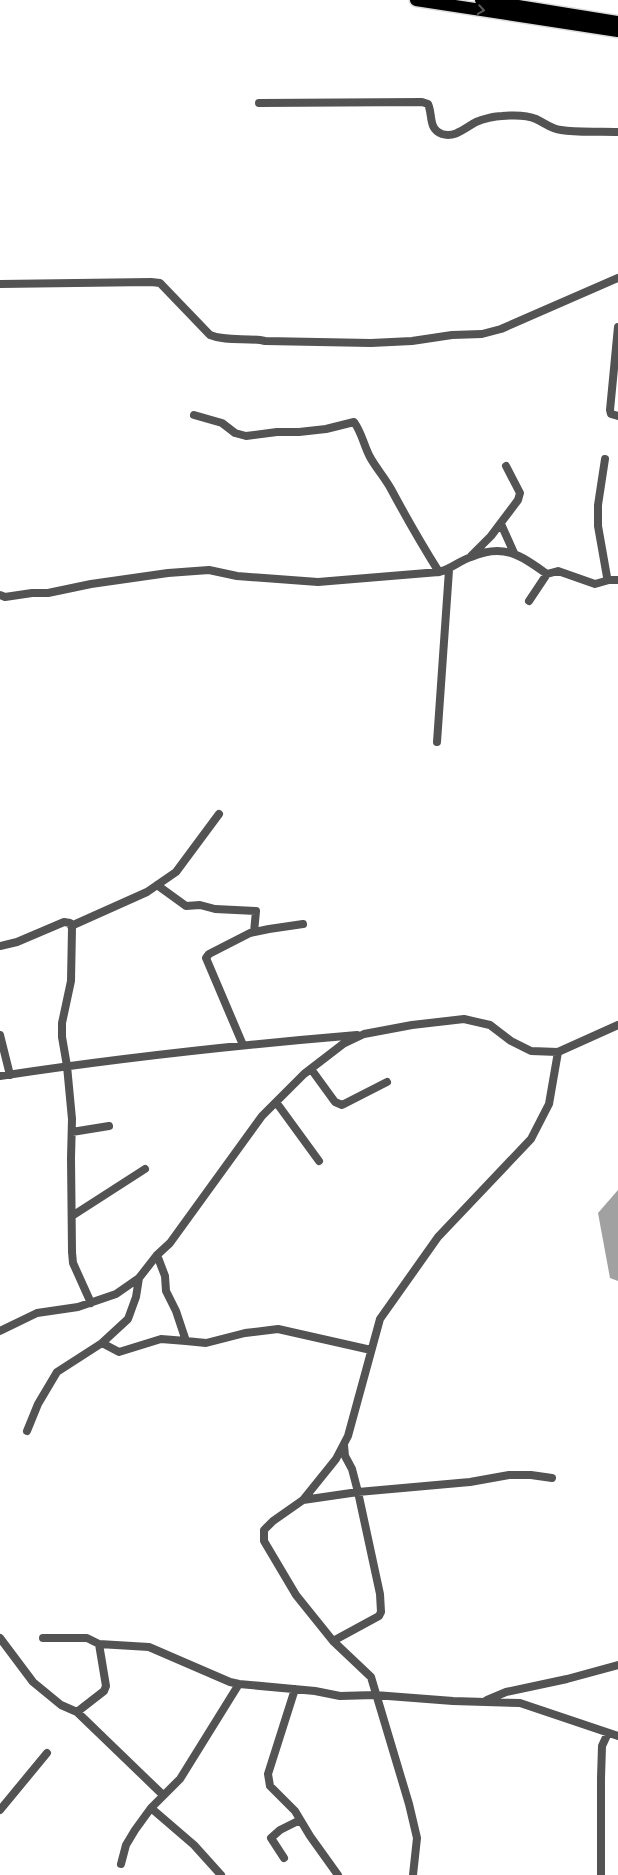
<svg xmlns="http://www.w3.org/2000/svg" width="618" height="1875" font-family="Arial,sans-serif">
  <style>
    .water { fill: #a1a1a1 }
    .lines { fill: none; stroke-linecap: round; stroke-linejoin: round }
    .primary-casing { stroke: #dbdbdb; stroke-width: 15 }
    .minor { stroke: #535353; stroke-width: 8 }
    .primary { stroke: #000; stroke-width: 12 }
    .oneway { stroke: #595959 }
  </style>
  <rect width="100%" height="100%" fill="#fff"/>
  <!-- water -->
  <path class="water" d="M618 1190V1281L610 1278 598 1213Z"/>
  <g class="lines">
    <!-- primary casing -->
    <g class="primary-casing">
      <path id="primary" d="M416 0 618 31
        M481 0 618 22"/>
    </g>
    <!-- minor -->
    <path class="minor" d="M259 103 422 102 428 104C433 115 428 129 442 134 455 138 465 128 476 122 483 119 495 116 502 116 513 115 527 115 536 119 545 123 551 129 561 130 578 133 600 131 618 132
      M0 284 151 282 160 283 210 335C227 342 247 337 265 341L371 343 412 341 452 335 482 334 501 329 618 278
      M618 327 610 410 611 414 618 416
      M194 415 222 423 235 433 246 436 277 432H299L326 429 354 422C362 433 364 446 370 457 376 468 385 478 391 489 406 517 422 545 439 572
      M605 459 598 505V526L607 577 609 580H618
      M501 524 514 553
      M471 556 491 536 518 500 520 493 506 466
      M0 595 5 597 32 593H48L91 584 168 573 209 570 237 576 318 582 439 572C451 569 459 561 471 557 504 543 520 555 547 574L558 571 595 584 609 580
      M529 601 547 574
      M437 742 449 570
      M157 885 186 906 200 905 215 909 256 911 254 932
      M71 926 147 892 176 872 219 814
      M0 946 17 942 64 922 70 923 72 928 71 981 62 1023V1037L67 1066 72 1119 71 1158 72 1252 73 1263 91 1303
      M0 1035 10 1075
      M243 1045 206 958 209 954 250 933 269 929 303 924
      M311 1069 335 1102 342 1105 387 1082
      M0 1076C119 1058 238 1045 357 1035
      M276 1102 319 1161
      M72 1132 109 1126
      M72 1216 145 1169
      M157 1255 165 1276 166 1291 176 1311 186 1341 206 1343 245 1333 278 1329 371 1350
      M0 1331 37 1313 78 1307 116 1294 139 1278 157 1255 170 1243 262 1116 304 1074 343 1044 364 1034 412 1025 464 1019 490 1025 511 1041 531 1051 558 1052 618 1025
      M102 1343 119 1352 161 1339 186 1341
      M27 1431 38 1404 57 1372 102 1343 128 1319 136 1297 139 1278
      M303 1500 358 1492 470 1482 509 1475H531L552 1478
      M0 1638 33 1682 61 1705 77 1712 104 1691 106 1686 99 1644
      M43 1638H87L99 1644 149 1647 230 1682 239 1684 315 1691 340 1696 375 1695 453 1701 520 1703 618 1736
      M333 1641 379 1616 381 1612 380 1594 358 1492 352 1469 345 1456 344 1445
      M295 1689 268 1774 270 1786 295 1811 310 1836 338 1875
      M487 1700 506 1692 567 1679 618 1665
      M77 1712 163 1795
      M151 1808 194 1845 221 1875
      M0 1810 47 1753
      M284 1858 271 1838 280 1830 300 1820
      M121 1864 126 1845 135 1830 151 1808 180 1779 239 1684
      M413 1875 417 1838 409 1804 371 1677 333 1641 296 1595 264 1541V1530L273 1521 303 1500 336 1459 348 1436 380 1319 438 1237 531 1139 549 1104 558 1052
      M601 1875V1778L602 1746 608 1733"/>
    <!-- primary -->
    <use href="#primary" class="primary"/>
  </g>
  <!-- one-way arrows -->
  <defs><path id="oneway-chevron" d="M-2-3.5L2.5 0L-2 3.5" fill="none" stroke-width="1.6" stroke-linecap="round" stroke-linejoin="round" transform="scale(1.25)"/></defs>
  <use class="oneway" href="#oneway-chevron" transform="translate(481 10) rotate(9)"/>
</svg>
